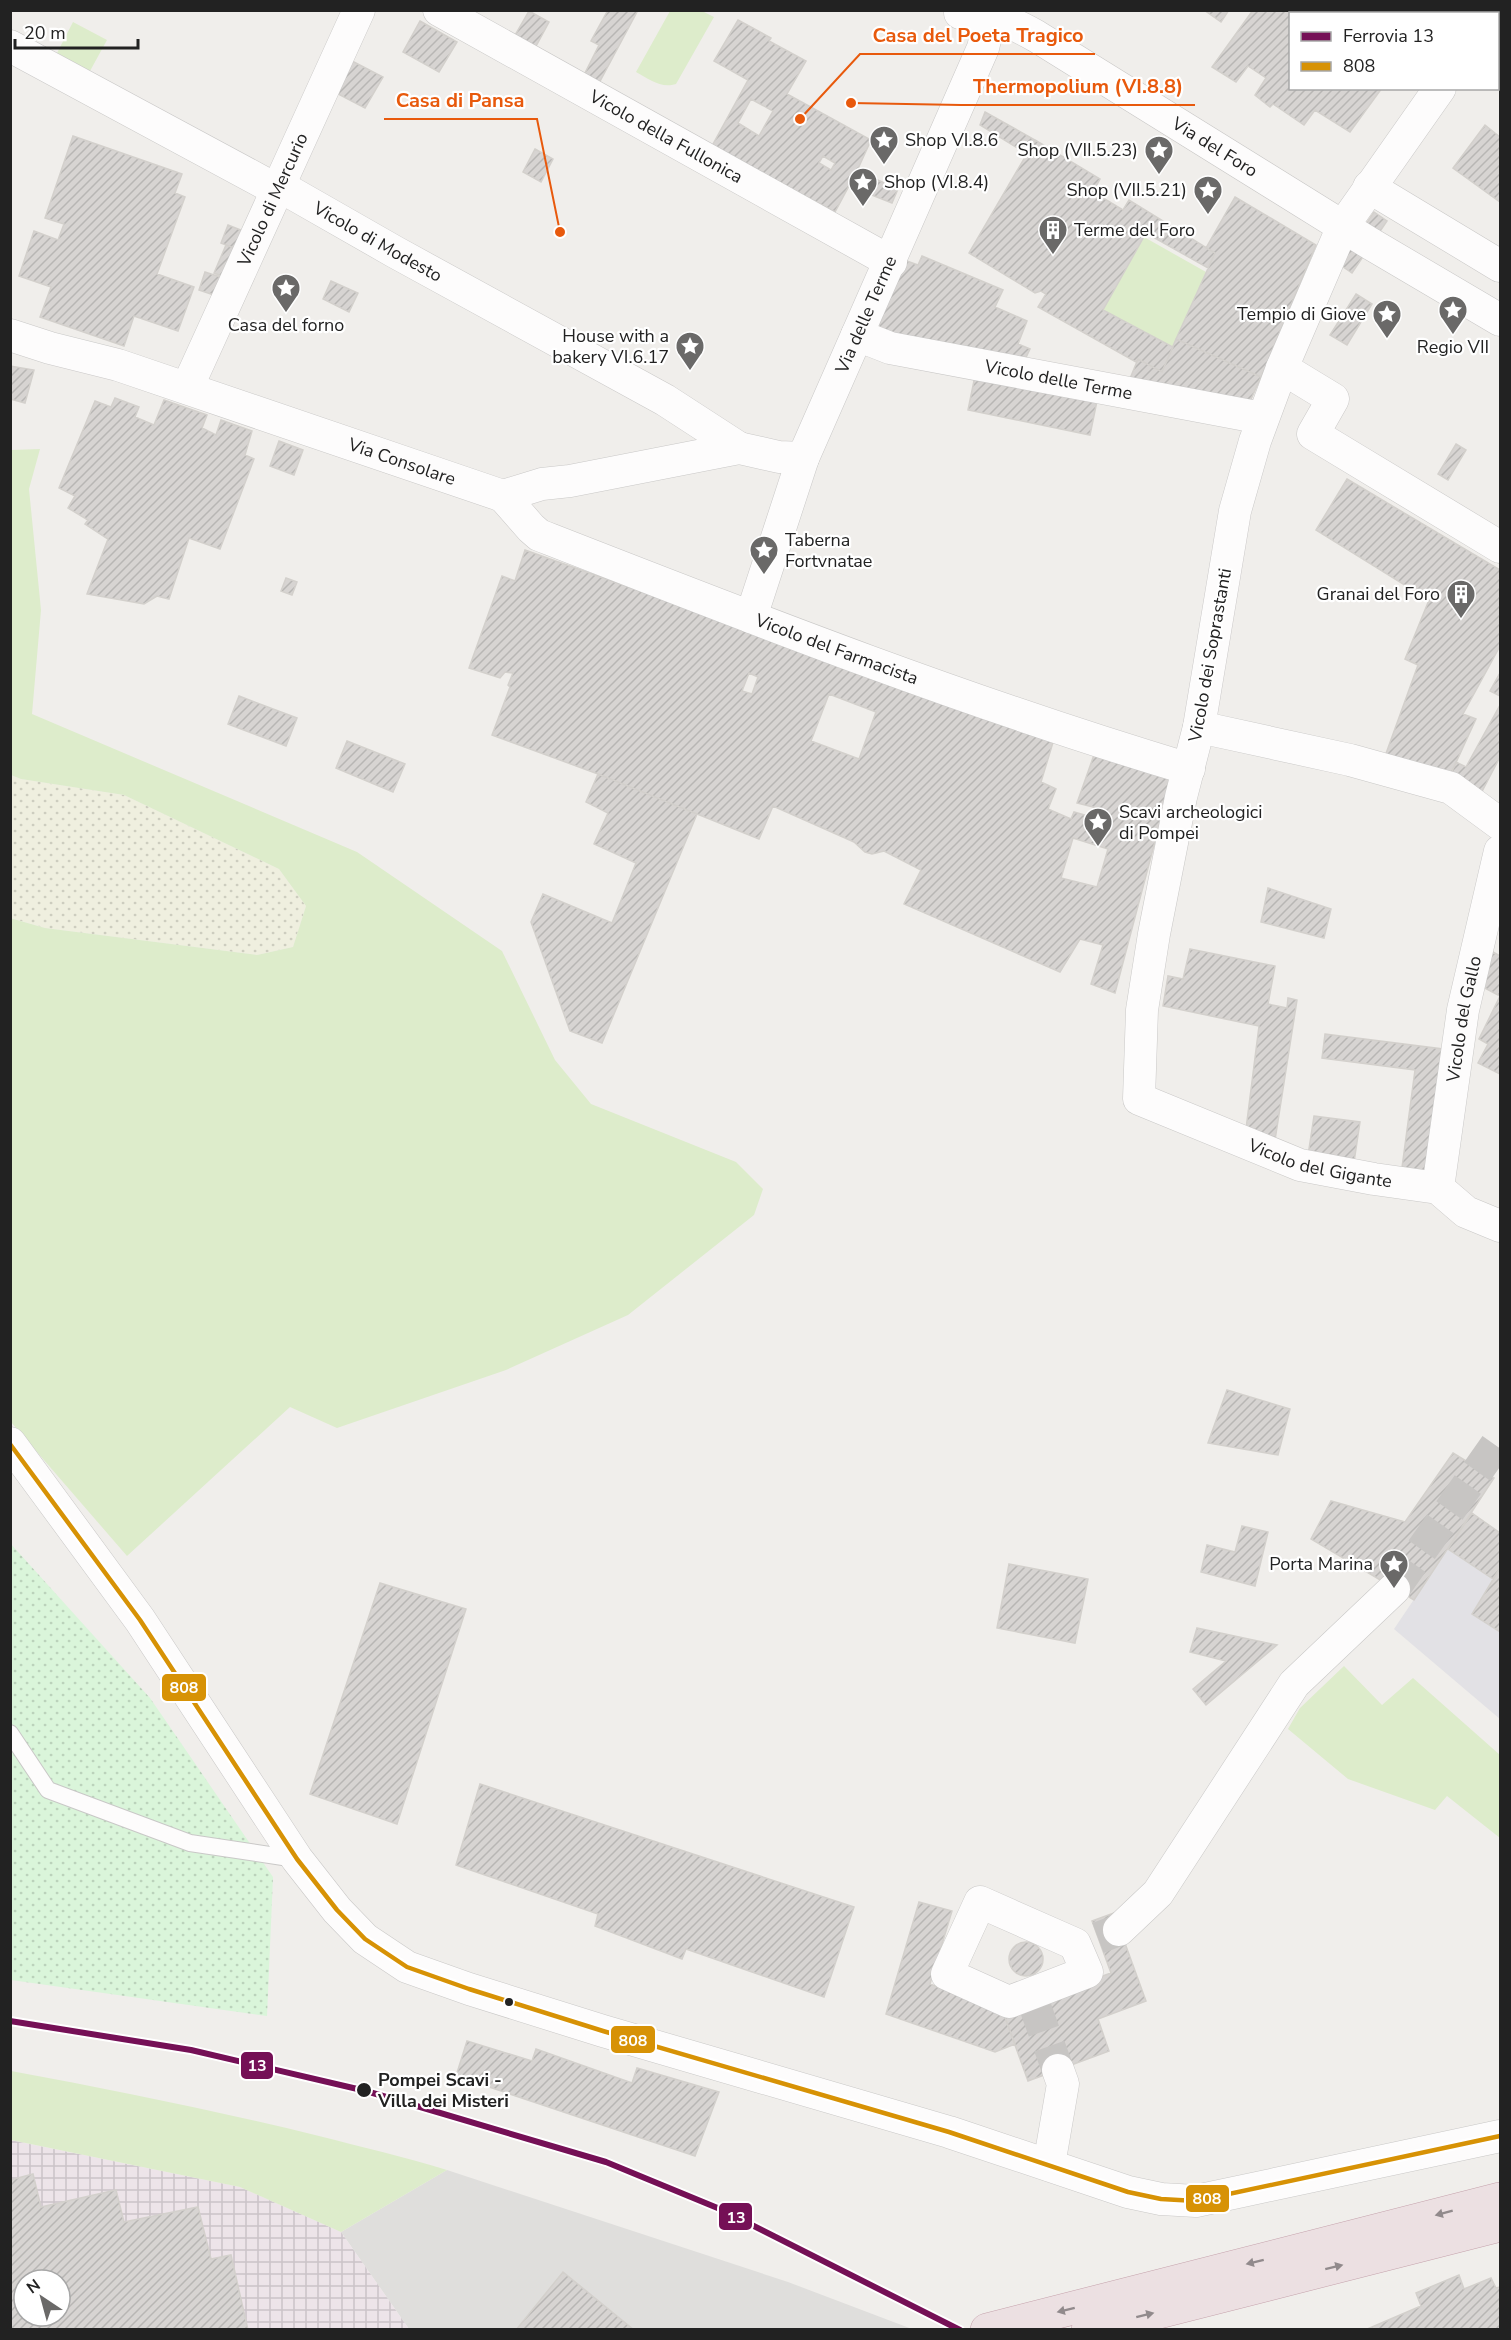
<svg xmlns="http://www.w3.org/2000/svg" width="1511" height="2340" font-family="'Nunito Sans',sans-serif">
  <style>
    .residential { fill: #dfdedc }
    .industrial { fill: url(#industrial-grid); fill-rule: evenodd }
    .farmland { fill: url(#farmland-dots) }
    .grass { fill: #ddeccb }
    .park { fill: url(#park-dots) }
    .plaza { fill: #e2e1e5 }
    .building { fill: url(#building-hatch); stroke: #d3d0cc; stroke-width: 1.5; fill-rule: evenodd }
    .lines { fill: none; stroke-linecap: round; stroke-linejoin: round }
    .street-tunnel { stroke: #c7c5c3; stroke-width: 32; stroke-dasharray: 32 16; stroke-linecap: butt }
    .lane-casing { stroke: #c9c8c7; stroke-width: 18 }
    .street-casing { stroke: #c9c8c7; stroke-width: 33 }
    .highway-casing { stroke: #c5a2ac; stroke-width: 34 }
    .lane { stroke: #fdfcfc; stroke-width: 16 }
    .street { stroke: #fdfcfc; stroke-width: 32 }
    .highway { stroke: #ece0e2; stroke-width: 33 }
    .bus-1-casing { stroke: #fff; stroke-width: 9 }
    .bus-1 { stroke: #d79205; stroke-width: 4.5 }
    .rail-1-casing { stroke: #fff; stroke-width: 10 }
    .rail-1 { stroke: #751056; stroke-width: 6 }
    .oneway { fill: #918a8c }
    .bus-dot { fill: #222; stroke: #fff; stroke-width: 2 }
    .labels { text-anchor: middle; stroke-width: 4.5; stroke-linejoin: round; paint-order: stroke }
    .street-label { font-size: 18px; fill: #222; stroke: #fff }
    .poi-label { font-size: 18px; fill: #222; stroke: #fff; text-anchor: end }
    .stop-label { font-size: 18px; font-weight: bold; fill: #222; stroke: #fff; text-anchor: start }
    .leader { fill: none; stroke: #e8590c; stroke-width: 2 }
    .callout-dot { fill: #e8590c; stroke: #fff; stroke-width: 2 }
    .callout-label { font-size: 20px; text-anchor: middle; font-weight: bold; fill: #e8590c; stroke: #fff; stroke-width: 4.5; stroke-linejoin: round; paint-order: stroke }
    .line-badge { stroke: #fff; stroke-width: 2 }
    .badge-label { font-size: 16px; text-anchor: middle; font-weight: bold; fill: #fff }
  </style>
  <defs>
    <pattern id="industrial-grid" width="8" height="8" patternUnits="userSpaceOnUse" patternTransform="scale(1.5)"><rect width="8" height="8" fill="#ede4e9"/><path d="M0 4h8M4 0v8" fill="none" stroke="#cbc3c8"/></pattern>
    <pattern id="farmland-dots" width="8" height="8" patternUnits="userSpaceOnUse" patternTransform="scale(1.5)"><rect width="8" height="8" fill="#efefdf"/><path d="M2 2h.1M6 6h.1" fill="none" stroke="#cdcdbf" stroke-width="1.8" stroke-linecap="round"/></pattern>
    <pattern id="park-dots" width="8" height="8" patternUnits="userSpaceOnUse" patternTransform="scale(1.5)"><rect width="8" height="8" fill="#daf5da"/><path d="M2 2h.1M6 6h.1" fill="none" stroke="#bbd2bb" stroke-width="1.8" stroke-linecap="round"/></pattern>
    <pattern id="building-hatch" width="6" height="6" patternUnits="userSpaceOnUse" patternTransform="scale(1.5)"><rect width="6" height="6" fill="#d7d4d2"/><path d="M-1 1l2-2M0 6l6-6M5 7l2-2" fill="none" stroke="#b8b6b4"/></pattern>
  </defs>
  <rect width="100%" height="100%" fill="#f0eeeb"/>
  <!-- residential -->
  <path class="residential" d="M447 2170 788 2282 912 2329H409L341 2232Z"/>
  <!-- industrial -->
  <path class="industrial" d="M10 2140 240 2187 341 2232 409 2329H11ZM24 2280H60V2316H24Z"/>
  <!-- farmland -->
  <path class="farmland" d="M10 775 21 779 124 795 279 869 306 906 293 947 257 955 45 928 11 918Z"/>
  <!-- grass -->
  <path class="grass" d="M670 11H702L714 17 676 84C661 89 649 79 636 72Z
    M73 22 107 40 90 71 57 53Z
    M1144 237 1206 272 1173 347 1103 310Z
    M40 449 29 489 41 610 32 714 357 852 502 951 555 1060 591 1104 736 1162 763 1189 754 1215 628 1315 506 1370 337 1428 290 1407 127 1556 11 1422 10 918 45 928 257 955 293 947 306 906 279 869 124 795 21 779 11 775V450Z
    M1344 1666 1382 1705 1413 1678 1500 1755V1838L1447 1796 1435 1810 1348 1779 1288 1729 1300 1708Z
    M11 2071C114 2090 217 2111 319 2136 362 2147 405 2157 447 2170L341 2232 240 2187 11 2140Z"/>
  <!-- park -->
  <path class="park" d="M10 1543 150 1698 273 1877 267 2016 11 1980Z"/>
  <!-- plaza -->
  <path class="plaza" d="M1448 1549 1493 1579 1472 1614 1500 1632V1719L1394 1629Z"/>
  <!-- building -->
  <path class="building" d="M608 10H638L598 85 583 77 599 45 591 41Z
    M1204 10H1229L1221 22Z
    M1253 10H1420L1418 14H1290V88H1382L1350 132 1315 110 1304 125 1273 104 1270 107 1255 95 1266 78 1248 66 1236 82 1212 67Z
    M529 11 549 22 535 48 514 37Z
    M738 20 771 38 769 41 806 61 787 94 871 140 857 171 898 189 892 203 849 186 835 212 712 146 748 80 714 61ZM751 99 773 111 759 136 738 123ZM823 156 835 163 831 170 819 163Z
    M420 21 457 42 439 72 403 52Z
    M352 61 383 77 365 108 338 94Z
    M985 112 1035 140 1027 154 980 125Z
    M1485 125 1500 137V202L1453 168Z
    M73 136 182 174 175 193 185 197 157 274 194 287 178 331 134 316 124 346 40 317 51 287 19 276 34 231 58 240 64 224 45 218Z
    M1035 140 1100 179 1093 192 1123 210 1129 200 1215 253 1208 268 1146 233 1103 310 1173 347 1162 372 1138 359 1136 362 1038 307 1046 294 1041 291 1035 293 969 253Z
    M535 149 553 159 541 182 523 172Z
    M1235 197 1316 245 1261 377 1176 339 1215 253 1206 248Z
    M1374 212 1387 221 1352 273 1339 264Z
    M228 225 248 233 239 250 221 243Z
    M226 245 239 250 227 278 214 273Z
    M922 256 1003 290 995 307 1027 321 1018 344 1030 349 1022 366 877 330 883 316 879 314 904 260 918 265Z
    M205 272 226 279 217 296 199 290Z
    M331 281 358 293 349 312 323 299Z
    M1356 294 1372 304 1347 345 1330 335Z
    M1176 339 1261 377 1248 406 1127 386 1138 359 1162 372Z
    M10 366 34 370 25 403 10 399Z
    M975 376 1097 401 1090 435 968 410Z
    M115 398 139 407 135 417 154 425 164 400 207 415 202 428 216 435 221 420 252 431 245 455 254 459 220 549 189 538 169 599 157 596 144 604 87 594 108 539 85 524 88 520 68 508 75 496 59 488 95 401 111 407Z
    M279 441 303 450 294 475 270 466Z
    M1456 444 1466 450 1448 480 1438 474Z
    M1347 479 1500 570V646L1463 714 1476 719 1448 780 1384 759 1418 665 1405 659 1429 600 1316 530Z
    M525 550 1054 739 1041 782 1056 789 1048 809 1071 819 1074 812 1095 818 1097 808 1077 803 1095 752 1172 777 1115 993 1091 984 1103 945 1080 939 1060 972 904 904 921 870 884 851 872 854 865 852 854 842 773 806 759 839 598 774 492 735 510 687 508 685 513 673 505 672 500 678 469 668 502 576 515 581ZM749 673 758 677 752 694 742 691ZM829 694 876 712 859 759 811 741ZM1073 838 1108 849 1097 887 1061 878Z
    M286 578 297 582 292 595 281 591Z
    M1500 673V696L1490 691Z
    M239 696 297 718 286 746 228 724Z
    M1500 705V757L1477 801 1448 780 1456 762 1466 767Z
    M347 741 405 764 393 792 336 768Z
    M598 774 697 814 602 1043 570 1031 531 922 543 894 612 923 636 863 594 844 608 813 586 802Z
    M1268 888 1331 909 1324 938 1261 922Z
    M1190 949 1275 966 1268 1004 1287 1008 1288 998 1297 1000 1275 1140 1246 1129 1259 1026 1163 1006 1168 976 1183 979Z
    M1493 952 1500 956V1074L1478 1063 1488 1044 1479 1039 1500 996 1477 984Z
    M1325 1034 1443 1049 1425 1178 1401 1175 1415 1070 1322 1058Z
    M1314 1116 1360 1122 1353 1169 1307 1162Z
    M1227 1390 1290 1409 1278 1455 1208 1443Z
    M1453 1453 1494 1478 1414 1600 1311 1539 1331 1501 1405 1522Z
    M1472 1513 1500 1533V1568L1493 1579 1448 1549Z
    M1242 1526 1268 1532 1255 1586 1201 1572 1207 1545 1235 1552Z
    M1009 1564 1088 1579 1075 1643 997 1628Z
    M1500 1568V1632L1472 1614Z
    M380 1583 466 1609 397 1824 310 1794Z
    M1197 1628 1277 1645 1206 1705 1193 1689 1226 1661 1190 1652Z
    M480 1784 854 1907 824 1997 686 1949 682 1959 595 1926 598 1914 456 1865Z
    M919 1902 952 1911 930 1984 1003 2012 1015 2044 995 2052 886 2014Z
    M1114 1913 1146 2001 1098 2019 1109 2051 1028 2081 1003 2012 1111 1973 1092 1921Z
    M1009 1959a17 17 0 1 1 34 0a17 17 0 1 1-34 0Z
    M467 2041 532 2061 536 2049 632 2083 637 2068 719 2092 695 2156 456 2076Z
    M33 2174 41 2207 116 2190 124 2222 198 2207 211 2259 231 2255 248 2330H10V2180ZM24 2280H60V2316H24Z
    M563 2272 634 2330H516Z
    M1459 2275 1464 2289 1491 2278 1496 2288 1500 2287V2330H1365L1421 2306 1416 2293Z"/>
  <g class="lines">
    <!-- street-tunnel -->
    <path class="street-tunnel" d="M1394 1589 1500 1439
      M1098 1938 1119 1930
      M1033 2001 1058 2070"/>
    <!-- lane casing -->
    <g class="lane-casing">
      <path id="lane" d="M10 1733 48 1790 190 1843 296 1859"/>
    </g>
    <!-- street casing -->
    <g class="street-casing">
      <g id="street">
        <path id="s1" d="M439 10 891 262"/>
        <path id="s2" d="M960 13C991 13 1009 21 1036 36L1371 244 1500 320"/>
        <path d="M1495 14 1497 10"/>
        <path id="s3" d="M10 46 266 184 290 192 395 252 665 400 739 448"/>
        <path id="s4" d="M1440 88 1343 226 1282 368 1255 441 1235 511 1199 727 1181 797 1154 934 1142 1010 1139 1099 1300 1165 1374 1179 1438 1188 1466 1212 1500 1226"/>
        <path d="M1369 187 1500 266"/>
        <path id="s5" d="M10 335 50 348 118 365 503 496 542 484 570 481 739 448 779 457 803 458"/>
        <path id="s6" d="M857 335 890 348 1262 418"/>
        <path d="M1282 368 1333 399 1313 434 1500 547"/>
        <path id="s7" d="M187 388 359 10"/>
        <path id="s8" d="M503 496 531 528 539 535C754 619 968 703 1189 769"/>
        <path id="s9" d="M751 617 803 458 983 48 992 10"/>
        <path d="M1199 727 1350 760 1451 788 1500 824"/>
        <path id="s10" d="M1438 1188 1463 1010 1500 851"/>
        <path d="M10 1443 140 1620 297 1859 337 1910 365 1939 407 1967 469 1989 603 2031 949 2132 1128 2192 1161 2199 1196 2201 1500 2136"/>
        <path d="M980 1902 1075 1944 1087 1972 1009 2002 947 1974Z"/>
        <path d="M1119 1930 1158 1893 1294 1684 1394 1589"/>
        <path d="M1049 2165 1063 2084 1058 2070"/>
      </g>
    </g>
    <!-- highway casing -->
    <g class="highway-casing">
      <path id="highway" d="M987 2330 1500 2199
        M1088 2330 1500 2225"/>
    </g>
    <!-- lane -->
    <use href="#lane" class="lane"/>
    <!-- street -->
    <use href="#street" class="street"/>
    <!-- highway -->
    <use href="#highway" class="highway"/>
    <!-- bus-1 casing -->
    <g class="bus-1-casing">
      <path id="bus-1" d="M10 1444 140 1620 297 1859 337 1910 365 1939 407 1967 469 1989 603 2031 949 2132 1128 2192 1161 2199 1196 2201 1500 2136"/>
    </g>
    <!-- bus-1 -->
    <use href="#bus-1" class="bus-1"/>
    <!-- rail-1 casing -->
    <g class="rail-1-casing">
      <path id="rail-1" d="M10 2021 191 2050 366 2091 606 2162 720 2209 960 2330"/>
    </g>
    <!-- rail-1 -->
    <use href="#rail-1" class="rail-1"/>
  </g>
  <!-- one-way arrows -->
  <defs><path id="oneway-solid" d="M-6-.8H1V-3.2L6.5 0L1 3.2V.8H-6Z" transform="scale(1.5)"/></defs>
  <g class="oneway">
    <use href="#oneway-solid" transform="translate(1444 2213) rotate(165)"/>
    <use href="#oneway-solid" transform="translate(1255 2262) rotate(166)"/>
    <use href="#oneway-solid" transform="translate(1334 2267) rotate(-14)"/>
    <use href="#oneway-solid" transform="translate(1066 2310) rotate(166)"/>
    <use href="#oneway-solid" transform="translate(1145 2315) rotate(-14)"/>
  </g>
  <!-- icons -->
  <defs>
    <g id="sight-pin" transform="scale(1.5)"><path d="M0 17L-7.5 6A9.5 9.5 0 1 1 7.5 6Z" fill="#6a6968" stroke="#fff"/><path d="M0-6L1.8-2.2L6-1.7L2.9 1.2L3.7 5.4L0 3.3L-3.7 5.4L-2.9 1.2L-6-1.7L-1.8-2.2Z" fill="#fff"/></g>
    <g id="building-pin" transform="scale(1.5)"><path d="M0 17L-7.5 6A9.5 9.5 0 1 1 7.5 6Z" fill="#6a6968" stroke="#fff"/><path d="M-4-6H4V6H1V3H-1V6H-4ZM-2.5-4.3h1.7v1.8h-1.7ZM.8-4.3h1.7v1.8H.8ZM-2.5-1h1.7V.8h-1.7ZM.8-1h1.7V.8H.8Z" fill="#fff"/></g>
  </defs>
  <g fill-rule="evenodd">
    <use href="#sight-pin" x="884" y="140"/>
    <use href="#sight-pin" x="1159" y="150"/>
    <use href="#sight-pin" x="863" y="182"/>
    <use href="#sight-pin" x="1208" y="190"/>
    <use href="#building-pin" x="1053" y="230"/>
    <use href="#sight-pin" x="286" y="288"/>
    <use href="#sight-pin" x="1453" y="310"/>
    <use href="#sight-pin" x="1387" y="314"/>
    <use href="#sight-pin" x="690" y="346"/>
    <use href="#sight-pin" x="764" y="550"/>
    <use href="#building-pin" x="1461" y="594"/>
    <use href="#sight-pin" x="1098" y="822"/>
    <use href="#sight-pin" x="1394" y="1564"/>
  </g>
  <!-- markers -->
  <g class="bus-dot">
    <circle cx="509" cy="2002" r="5"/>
    <circle cx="364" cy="2090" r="8"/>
  </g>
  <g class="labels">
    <!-- street labels -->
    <g class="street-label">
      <text dy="6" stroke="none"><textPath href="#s1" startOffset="260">Vicolo della Fullonica</textPath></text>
      <text dy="6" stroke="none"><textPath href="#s2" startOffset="291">Via del Foro</textPath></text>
      <text dy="6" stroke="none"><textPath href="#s7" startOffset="207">Vicolo di Mercurio</textPath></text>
      <text dy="6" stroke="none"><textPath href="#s3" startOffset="417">Vicolo di Modesto</textPath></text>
      <text dy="6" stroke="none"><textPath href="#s9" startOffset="324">Via delle Terme</textPath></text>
      <text dy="6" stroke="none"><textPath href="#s6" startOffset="207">Vicolo delle Terme</textPath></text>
      <text dy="6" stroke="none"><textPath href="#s5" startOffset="412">Via Consolare</textPath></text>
      <text dy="6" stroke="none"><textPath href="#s8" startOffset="372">Vicolo del Farmacista</textPath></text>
      <text transform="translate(1210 655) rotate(-80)" y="6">Vicolo dei Soprastanti</text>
      <text dy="6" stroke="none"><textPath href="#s10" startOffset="171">Vicolo del Gallo</textPath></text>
      <text dy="6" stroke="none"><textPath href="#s4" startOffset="1264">Vicolo del Gigante</textPath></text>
    </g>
    <!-- poi labels -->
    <g class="poi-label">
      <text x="905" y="146" text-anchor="start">Shop VI.8.6</text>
      <text x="1138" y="156">Shop (VII.5.23)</text>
      <text x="884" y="188" text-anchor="start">Shop (VI.8.4)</text>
      <text x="1187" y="196">Shop (VII.5.21)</text>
      <text x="1074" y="236" text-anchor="start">Terme del Foro</text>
      <text x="1366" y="320">Tempio di Giove</text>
      <text x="286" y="331" text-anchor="middle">Casa del forno</text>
      <text x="669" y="342">House with a<tspan x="669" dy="21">bakery VI.6.17</tspan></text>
      <text x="1453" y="353" text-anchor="middle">Regio VII</text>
      <text x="785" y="546" text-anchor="start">Taberna<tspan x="785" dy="21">Fortvnatae</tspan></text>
      <text x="1440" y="600">Granai del Foro</text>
      <text x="1119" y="818" text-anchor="start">Scavi archeologici<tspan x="1119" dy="21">di Pompei</tspan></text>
      <text x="1373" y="1570">Porta Marina</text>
    </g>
    <!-- stop labels -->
    <g class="stop-label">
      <text x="378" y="2086">Pompei Scavi -<tspan x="378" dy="21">Villa dei Misteri</tspan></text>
    </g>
  </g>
  <!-- callouts -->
  <path class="leader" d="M800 119L860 54H1095M851 103L961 105H1195M560 232L537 119H384"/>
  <g class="callout-dot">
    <circle cx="800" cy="119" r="6"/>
    <circle cx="851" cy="103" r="6"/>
    <circle cx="560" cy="232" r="6"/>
  </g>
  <g class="callout-label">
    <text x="978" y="42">Casa del Poeta Tragico</text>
    <text x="1078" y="93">Thermopolium (VI.8.8)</text>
    <text x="460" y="107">Casa di Pansa</text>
  </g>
  <g class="line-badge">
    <rect x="161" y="1673" width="46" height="29" rx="6" fill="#d79205"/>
    <rect x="610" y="2025" width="46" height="29" rx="6" fill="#d79205"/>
    <rect x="240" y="2051" width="34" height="29" rx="6" fill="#751056"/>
    <rect x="1185" y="2184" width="45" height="29" rx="6" fill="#d79205"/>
    <rect x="718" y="2202" width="35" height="29" rx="6" fill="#751056"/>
  </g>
  <g class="badge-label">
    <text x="184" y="1693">808</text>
    <text x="633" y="2046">808</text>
    <text x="257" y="2071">13</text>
    <text x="1207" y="2204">808</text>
    <text x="736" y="2223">13</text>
  </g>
  <!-- border -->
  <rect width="1511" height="2340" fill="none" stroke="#222222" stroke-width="24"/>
  <!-- legend -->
  <rect x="1289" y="12" width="210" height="78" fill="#ffffff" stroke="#a7a7a7" stroke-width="1.5"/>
  <rect x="1301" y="32" width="30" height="9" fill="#751056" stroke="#a7a7a7" stroke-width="1.5"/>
  <text x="1343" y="42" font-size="18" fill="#222222">Ferrovia 13</text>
  <rect x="1301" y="62" width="30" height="9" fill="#d79205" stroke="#a7a7a7" stroke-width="1.5"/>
  <text x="1343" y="72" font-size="18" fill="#222222">808</text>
  <!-- north arrow -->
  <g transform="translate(42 2298) rotate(324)"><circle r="28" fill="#ffffff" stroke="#a7a7a7" stroke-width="1.5"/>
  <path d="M0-4.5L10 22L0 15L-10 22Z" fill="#6a6968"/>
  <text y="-9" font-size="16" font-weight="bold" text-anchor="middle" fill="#222222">N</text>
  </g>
  <!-- scale -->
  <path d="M15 39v9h123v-9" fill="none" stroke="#222222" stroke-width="3"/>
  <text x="24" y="39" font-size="18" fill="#222222" stroke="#ffffff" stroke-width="4.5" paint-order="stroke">20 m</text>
</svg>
